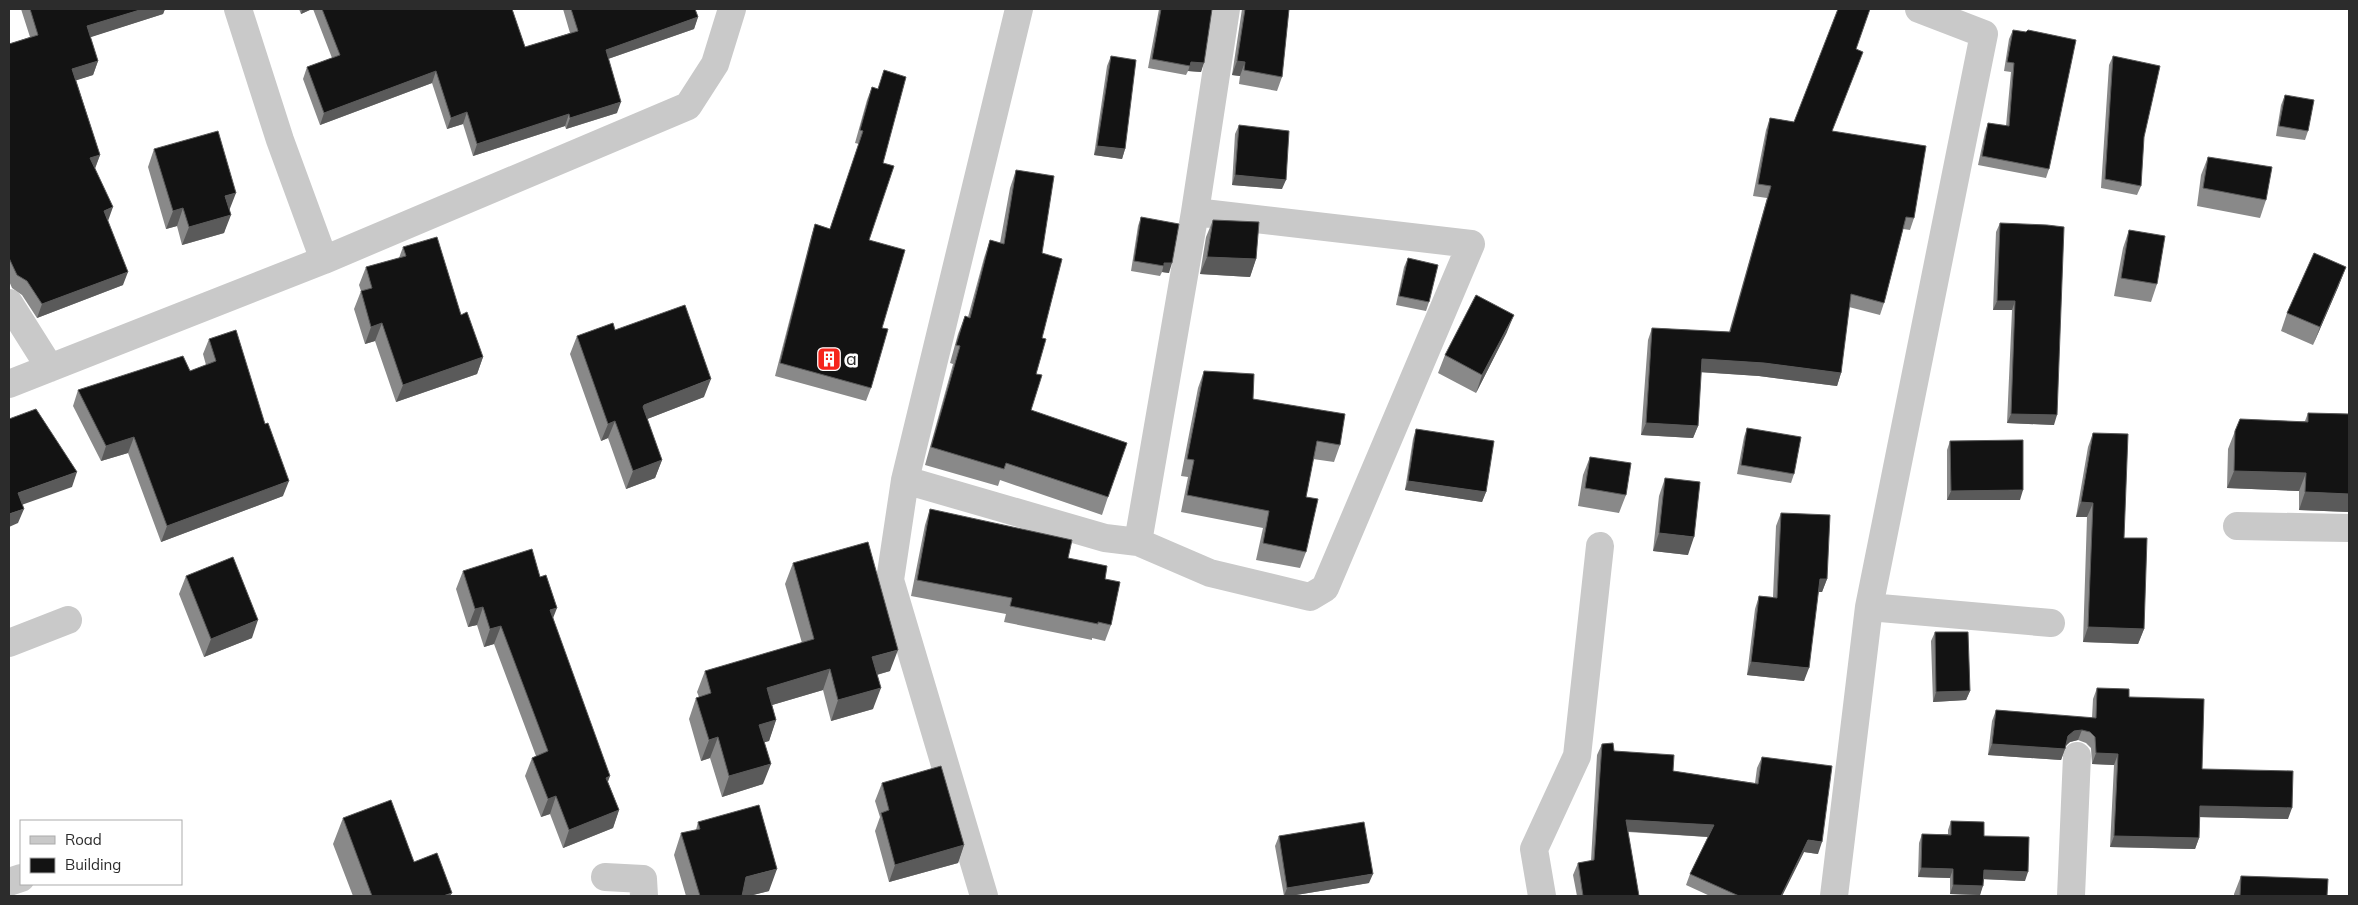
<svg xmlns="http://www.w3.org/2000/svg" width="2358" height="905" font-family="Mulish,sans-serif">
  <style>
    .lines { fill: none; stroke-linecap: round; stroke-linejoin: round }
    .minor { stroke: #c9c9c9; stroke-width: 28 }
    .wall { fill: #898989 }
    .shaded-wall { fill: #5a5a5a }
    .building { fill: #131313; stroke: #5a5a5a }
    .labels { text-anchor: middle; stroke-width: 5; stroke-linejoin: round; paint-order: stroke }
    .poi-label { font-size: 18px; fill: #2c2c2c; stroke: #fff; text-anchor: start }
  </style>
  <rect width="100%" height="100%" fill="#fff"/>
  <g class="lines">
    <!-- minor -->
    <path class="minor" d="M238 9 280 140 324 260
      M9 303 50 368
      M9 384 324 260 688 106 715 64 732 9
      M905 480 1105 538 1138 542 1195 212 1226 9
      M2237 526 2349 528
      M1138 542 1210 573 1310 597 1325 588 1471 244 1195 212
      M1869 607 2051 623
      M9 643 68 620
      M605 877 643 879 644 896
      M9 882 21 878
      M984 896 890 580 905 480 1019 9
      M1542 896 1534 849 1577 756 1600 546
      M1834 896 1869 607 1984 34 1919 9
      M2071 896 2077 756"/>
  </g>
  <!-- wall -->
  <path class="wall" d="M21 9H165L163 14 90 37 98 61 93 75 76 80 100 155 95 169 123 285 37 318 22 295 12 288 9 281V44L30 37Z
    M299 9H312L301 14Z
    M313 9H512L525 47 570 33 563 9H695L698 17 694 29 608 59 617 113 566 129 565 126 473 156 463 124 447 129 432 83 320 125 303 79 307 67 332 58Z
    M1159 9H1212L1201 72 1188 71 1186 75 1148 68Z
    M1242 9H1289L1282 77 1277 91 1239 84 1240 76 1232 75Z
    M2013 30 2049 169 2046 178 1978 165 1985 132 1988 123 2006 126 2011 72 2004 71 2009 39Z
    M1856 49 1832 131 1914 218 1910 230 1903 229 1884 303 1880 315 1849 307 1841 373 1837 386 1759 376 1701 372 1698 426 1693 438 1641 435 1648 340 1652 328 1729 332 1767 198 1753 196 1766 130 1770 118 1794 122Z
    M1111 56 1125 149 1122 159 1094 155 1107 66Z
    M2113 56 2141 186 2137 195 2101 188 2109 65Z
    M872 87 883 163 869 240 882 328 871 388 866 401 775 376 811 237 815 224 830 229 859 144 855 143 867 100Z
    M2285 95 2308 131 2305 140 2276 136 2281 105Z
    M1239 125 1282 189 1232 185 1235 134Z
    M154 149 230 211 224 233 182 245 177 226 166 229 148 167Z
    M2208 157 2266 200 2260 218 2197 206 2201 175Z
    M1016 170 1042 253V338L1031 410 1108 497 1102 515 1000 480 998 486 925 465 953 364 950 363 958 334 965 316 968 317 984 258 990 240 1000 243 1010 188Z
    M1141 217 1169 273 1162 272 1160 276 1131 271 1138 226Z
    M1213 220 1256 259 1250 277 1200 274 1206 237Z
    M2000 223 2054 425 2007 423 2012 310H1993L1996 232Z
    M2129 230 2157 284 2151 302 2114 296 2123 248Z
    M403 247 461 315 483 357 477 374 396 402 375 341 365 344 354 309 361 291 359 285 366 267 399 258Z
    M1408 258 1429 302 1426 311 1396 305 1404 267Z
    M2339 285 2313 345 2281 331 2287 313Z
    M615 330 704 397 647 419 662 460 655 478 626 489 608 438 601 441 570 354 577 336Z
    M1507 332 1476 393 1438 373 1445 355Z
    M209 339 283 496 161 542 128 453 101 461 73 406 78 390 190 371 206 365 203 354Z
    M1204 371 1253 399 1340 445 1334 462 1313 459 1306 497V552L1300 568 1256 560 1263 528 1181 512 1188 477 1181 476 1198 388Z
    M2308 413 2349 414V512L2299 510V491L2227 488 2228 449 2235 431 2305 421Z
    M1747 428 1794 474 1791 483 1737 474 1744 437Z
    M1416 429 1486 492 1482 502 1405 490 1413 439Z
    M2093 433 2124 538 2144 629 2138 644 2083 642 2087 517H2076L2088 447Z
    M1950 441 2020 500H1947V450Z
    M1590 457 1626 495 1619 513 1578 506 1583 475Z
    M1665 478 1688 555 1653 551 1659 496Z
    M930 509 1068 558 1105 579 1111 625 1105 641 1092 638V640L1004 622 1006 614 911 596 925 525Z
    M1781 513 1827 579 1822 592H1818L1804 681 1747 675 1755 609 1759 596 1773 597 1776 526Z
    M793 563 890 671 877 675 873 709 831 721 823 690 772 705 776 720 769 741 764 742 763 784 722 797 710 758 701 761 689 719 696 698 699 697 697 692 705 671 802 643 785 584Z
    M463 571 553 618 608 782 619 810 613 828 563 848 550 814 541 817 525 776 532 758 536 756 494 644 484 647 477 625 468 627 456 589Z
    M186 576 252 638 204 657 179 594Z
    M1935 632 1970 691 1966 700 1933 702 1931 641Z
    M2097 688 2129 697 2202 769 2288 819 2200 817 2199 838 2195 849 2110 847 2114 765 2092 764 2091 748 2086 743 2078 740 2070 742 2066 746 2061 760 1988 755 1992 721 1996 710 2092 718 2093 699Z
    M1602 744 1614 751 1673 771 1755 783 1757 768 1762 757 1818 854 1804 852 1782 896H1710L1686 885 1690 874 1708 837 1628 832 1639 896H1577L1573 875 1578 863 1591 861 1597 755Z
    M882 783 964 845 958 863 889 882 875 831 880 817 875 801Z
    M343 818 414 862 450 896H353L333 844Z
    M1951 821 1984 836 2025 881 1984 879 1980 895 1950 894V878L1918 877 1919 843 1922 834H1948V830Z
    M698 822 769 891 749 896H686L674 855 681 833 696 830Z
    M1279 836 1369 883 1290 896H1284L1275 846Z
    M2241 876 2327 896H2234V894Z"/>
  <!-- shaded-wall -->
  <path class="shaded-wall" d="M143 9H165L163 14 82 40 87 26Z
    M302 9H312L301 14Z
    M698 17 694 29 602 61 606 50Z
    M98 61 93 75 68 83 72 69Z
    M1237 61 1245 62 1240 76 1232 75Z
    M1191 62 1204 63 1201 72 1188 71Z
    M436 71 432 83 320 125 324 113Z
    M621 102 617 113 566 129 570 118Z
    M467 112 463 124 447 129 451 118Z
    M569 114 565 126 473 156 477 144Z
    M1097 146 1125 149 1122 159 1094 155Z
    M100 155 95 168 86 172 90 158Z
    M1235 175 1286 180 1282 189 1232 185Z
    M236 193 229 211 225 196Z
    M113 207 108 221 104 211Z
    M183 208 177 226 166 229 173 211Z
    M231 215 224 233 182 245 189 227Z
    M1207 257 1256 259 1250 277 1200 274Z
    M1164 263H1172L1169 273 1162 272Z
    M2346 267 2339 285 2313 345 2320 327Z
    M128 272 123 285 37 318 42 304Z
    M1997 301H2015L2012 310H1993Z
    M1514 315 1507 332 1476 393 1482 375Z
    M382 323 375 341 365 344 371 327Z
    M483 357 477 374 396 402 403 385Z
    M1702 359 1764 363 1841 373 1837 386 1759 376 1698 372Z
    M711 379 704 397 637 423 644 405Z
    M2011 414 2057 415 2054 425 2007 423Z
    M615 421 608 438 601 441 608 424Z
    M1646 423 1698 426 1693 438 1641 435Z
    M134 437 128 453 101 461 106 446Z
    M662 460 655 478 626 489 633 471Z
    M2234 471 2306 473 2299 491 2227 488Z
    M77 472 72 487 13 508 18 493Z
    M289 481 283 496 161 542 167 526Z
    M1408 481 1486 492 1482 502 1405 490Z
    M2023 490 2020 500H1947L1951 491Z
    M2305 492 2349 494V512L2299 510Z
    M2081 502 2093 503 2087 517H2076Z
    M24 509 18 523 9 527V514Z
    M1659 533 1694 537 1688 555 1653 551Z
    M1820 579H1827L1822 592H1815Z
    M483 607 477 625 468 627 475 609Z
    M557 608 550 626V610Z
    M258 620 252 638 204 657 211 639Z
    M501 626 494 644 484 647 490 629Z
    M2088 627 2144 629 2138 644 2083 642Z
    M898 650 890 671 865 678 872 657Z
    M1751 662 1809 668 1804 681 1747 675Z
    M830 669 823 690 759 709 767 688Z
    M881 688 873 709 831 721 838 700Z
    M1970 691 1966 700 1933 702 1936 692Z
    M776 720 769 741 752 746 759 725Z
    M2082 730 2078 740 2070 742 2064 747 2068 736 2074 731Z
    M718 737 710 758 701 761 709 740Z
    M1992 744 2065 749 2061 760 1988 755Z
    M2096 753 2118 754 2114 765 2092 764Z
    M771 764 763 784 722 797 729 776Z
    M610 776 604 793 606 778Z
    M556 796 550 814 541 817 548 799Z
    M2200 806 2292 808 2288 819 2196 817Z
    M619 810 613 828 563 848 569 830Z
    M1626 820 1714 825 1709 837 1622 831Z
    M2114 836 2199 838 2195 849 2110 847Z
    M1808 840 1822 842 1818 854 1804 852 1782 896H1781Z
    M964 845 958 863 889 882 895 865Z
    M1921 868 1953 869 1950 878 1918 877Z
    M777 869 769 891 749 896H739L746 877Z
    M1984 870 2028 872 2025 881 1980 879Z
    M1373 874 1369 883 1290 896H1284L1287 888Z
    M1953 885 1983 886 1980 895 1950 894Z
    M452 893 450 896H443Z"/>
  <!-- building -->
  <path class="building" d="M30 9H143L87 26 98 61 72 69 100 155 90 158 113 207 104 211 128 272 42 304 27 281 17 275 9 258V44L38 35Z
    M322 9H512L525 47 578 31 571 9H695L698 17 606 50 621 102 570 118 569 114 477 144 467 112 451 118 436 71 324 113 307 67 340 55Z
    M1161 9H1212L1204 63 1191 62 1190 66 1152 59Z
    M1245 9H1289L1282 77 1244 70 1245 62 1237 61Z
    M1838 9H1870L1856 49 1863 52 1832 131 1926 146 1914 218 1906 217 1884 303 1851 294 1841 373 1764 363 1702 359 1698 426 1646 423 1652 328 1730 332 1771 186 1758 184 1770 118 1794 122Z
    M2013 30 2026 32 2028 30 2076 40 2049 169 1982 156 1988 123 2009 126 2014 63 2007 62Z
    M1111 56 1136 60 1125 149 1097 146Z
    M2113 56 2160 66 2144 137 2141 186 2105 179Z
    M884 70 906 77 883 163 894 166 869 240 905 250 882 328 888 329 871 388 780 363 815 224 830 229 863 131 860 130 872 87 878 89Z
    M2285 95 2314 100 2308 131 2279 126Z
    M1239 125 1289 131 1286 180 1235 175Z
    M218 131 236 193 225 196 231 215 189 227 183 208 173 211 154 149Z
    M2208 157 2272 167 2266 200 2203 188Z
    M1016 170 1054 176 1042 253 1062 259 1042 338 1046 339 1036 374 1042 375 1031 410 1127 443 1108 497 1006 463 1004 469 931 447 960 346 956 345 965 316 970 318 990 240 1004 244Z
    M1141 217 1179 224 1172 263H1164V266L1134 261Z
    M1213 220 1259 222 1256 259 1207 257Z
    M2000 223 2047 225 2064 227 2057 415 2011 414 2015 301H1997Z
    M2129 230 2165 236 2157 284 2121 278Z
    M437 237 461 315 467 312 483 357 403 385 382 323 371 327 361 291 372 288 366 267 406 256 403 247Z
    M2314 253 2346 267 2320 327 2287 313Z
    M1408 258 1438 265 1429 302 1399 296Z
    M1476 295 1514 315 1482 375 1445 355Z
    M685 305 711 379 644 405 643 407 662 460 633 471 615 421 608 424 577 336 613 323 615 330Z
    M236 330 265 424 268 423 289 481 167 526 134 437 106 446 78 390 183 356 190 371 216 361 209 339Z
    M1204 371 1254 374 1253 399 1345 414 1340 445 1317 441 1306 497 1318 499 1306 552 1263 543 1269 511 1187 495 1194 460 1187 459Z
    M36 409 77 472 18 493 24 509 9 514V419Z
    M2308 413 2349 414V494L2305 492 2306 473 2234 471 2235 431 2240 419 2308 422Z
    M1747 428 1801 437 1794 474 1741 465Z
    M1416 429 1494 441 1486 492 1408 481Z
    M2093 433 2128 434 2124 538H2147L2144 629 2088 627 2093 503 2081 502Z
    M2023 440V490L1951 491 1950 441Z
    M1590 457 1631 463 1626 495 1585 488Z
    M1665 478 1700 482 1694 537 1659 533Z
    M930 509 1072 540 1068 558 1107 566 1105 579 1120 582 1111 625 1098 622V624L1010 606 1012 598 917 580Z
    M1781 513 1830 515 1827 579H1820L1809 668 1751 662 1759 596 1777 598Z
    M868 542 898 650 872 657 881 688 838 700 830 669 767 688 776 720 759 725 771 764 729 776 718 737 709 740 696 698 711 693 705 671 814 639 793 563Z
    M532 549 540 577 546 575 557 608 550 610 610 776 606 778 619 810 569 830 556 796 548 799 532 758 548 751 501 626 490 629 483 607 475 609 463 571Z
    M233 557 258 620 211 639 186 576Z
    M1935 632H1968L1970 691 1936 692Z
    M2097 688 2129 689V697L2204 699 2202 769 2293 771 2292 808 2200 806 2199 838 2114 836 2118 754 2096 753 2095 737 2090 732 2082 730 2074 731 2068 736 2065 749 1992 744 1996 710 2096 718Z
    M1613 743 1614 751 1674 755 1673 771 1758 784 1762 757 1832 766 1822 842 1808 840 1781 896H1739L1690 874 1714 825 1626 820 1639 896H1583L1578 863 1594 860 1602 744Z
    M941 766 964 845 895 865 881 813 889 810 882 783Z
    M391 800 414 862 437 853 452 893 443 896H372L343 818Z
    M759 805 777 869 746 877 742 896H700L681 833 700 829 698 822Z
    M1951 821 1984 822V836L2029 837 2028 872 1984 870 1983 886 1953 885V869L1921 868 1922 834 1951 835Z
    M1364 822 1373 874 1287 888 1279 836Z
    M2241 876 2328 879 2327 896H2240Z"/>
  <!-- icons -->
  <defs>
    <g id="building-square" transform="scale(1.25)"><rect x="-9" y="-9" width="18" height="18" rx="4" fill="#f5251c" stroke="#fff"/><path d="M-4-6H4V6H1V3H-1V6H-4ZM-2.5-4.3h1.7v1.8h-1.7ZM.8-4.3h1.7v1.8H.8ZM-2.5-1h1.7V.8h-1.7ZM.8-1h1.7V.8H.8Z" fill="#fff"/></g>
  </defs>
  <g fill-rule="evenodd">
    <use href="#building-square" x="829" y="359"/>
  </g>
  <g class="labels">
    <!-- poi labels -->
    <g class="poi-label">
      <text x="846" y="365">a</text>
    </g>
  </g>
  <!-- border -->
  <rect width="2358" height="905" fill="none" stroke="#2c2c2c" stroke-width="20"/>
  <!-- legend -->
  <rect x="20" y="820" width="162" height="65" fill="#ffffff" stroke="#ababab"/>
  <rect x="30" y="836" width="25" height="8" fill="#c9c9c9" stroke="#ababab"/>
  <text x="65" y="845" font-size="15" fill="#2c2c2c">Road</text>
  <rect x="30" y="858" width="25" height="15" fill="#131313" stroke="#ababab"/>
  <text x="65" y="870" font-size="15" fill="#2c2c2c">Building</text>
</svg>
